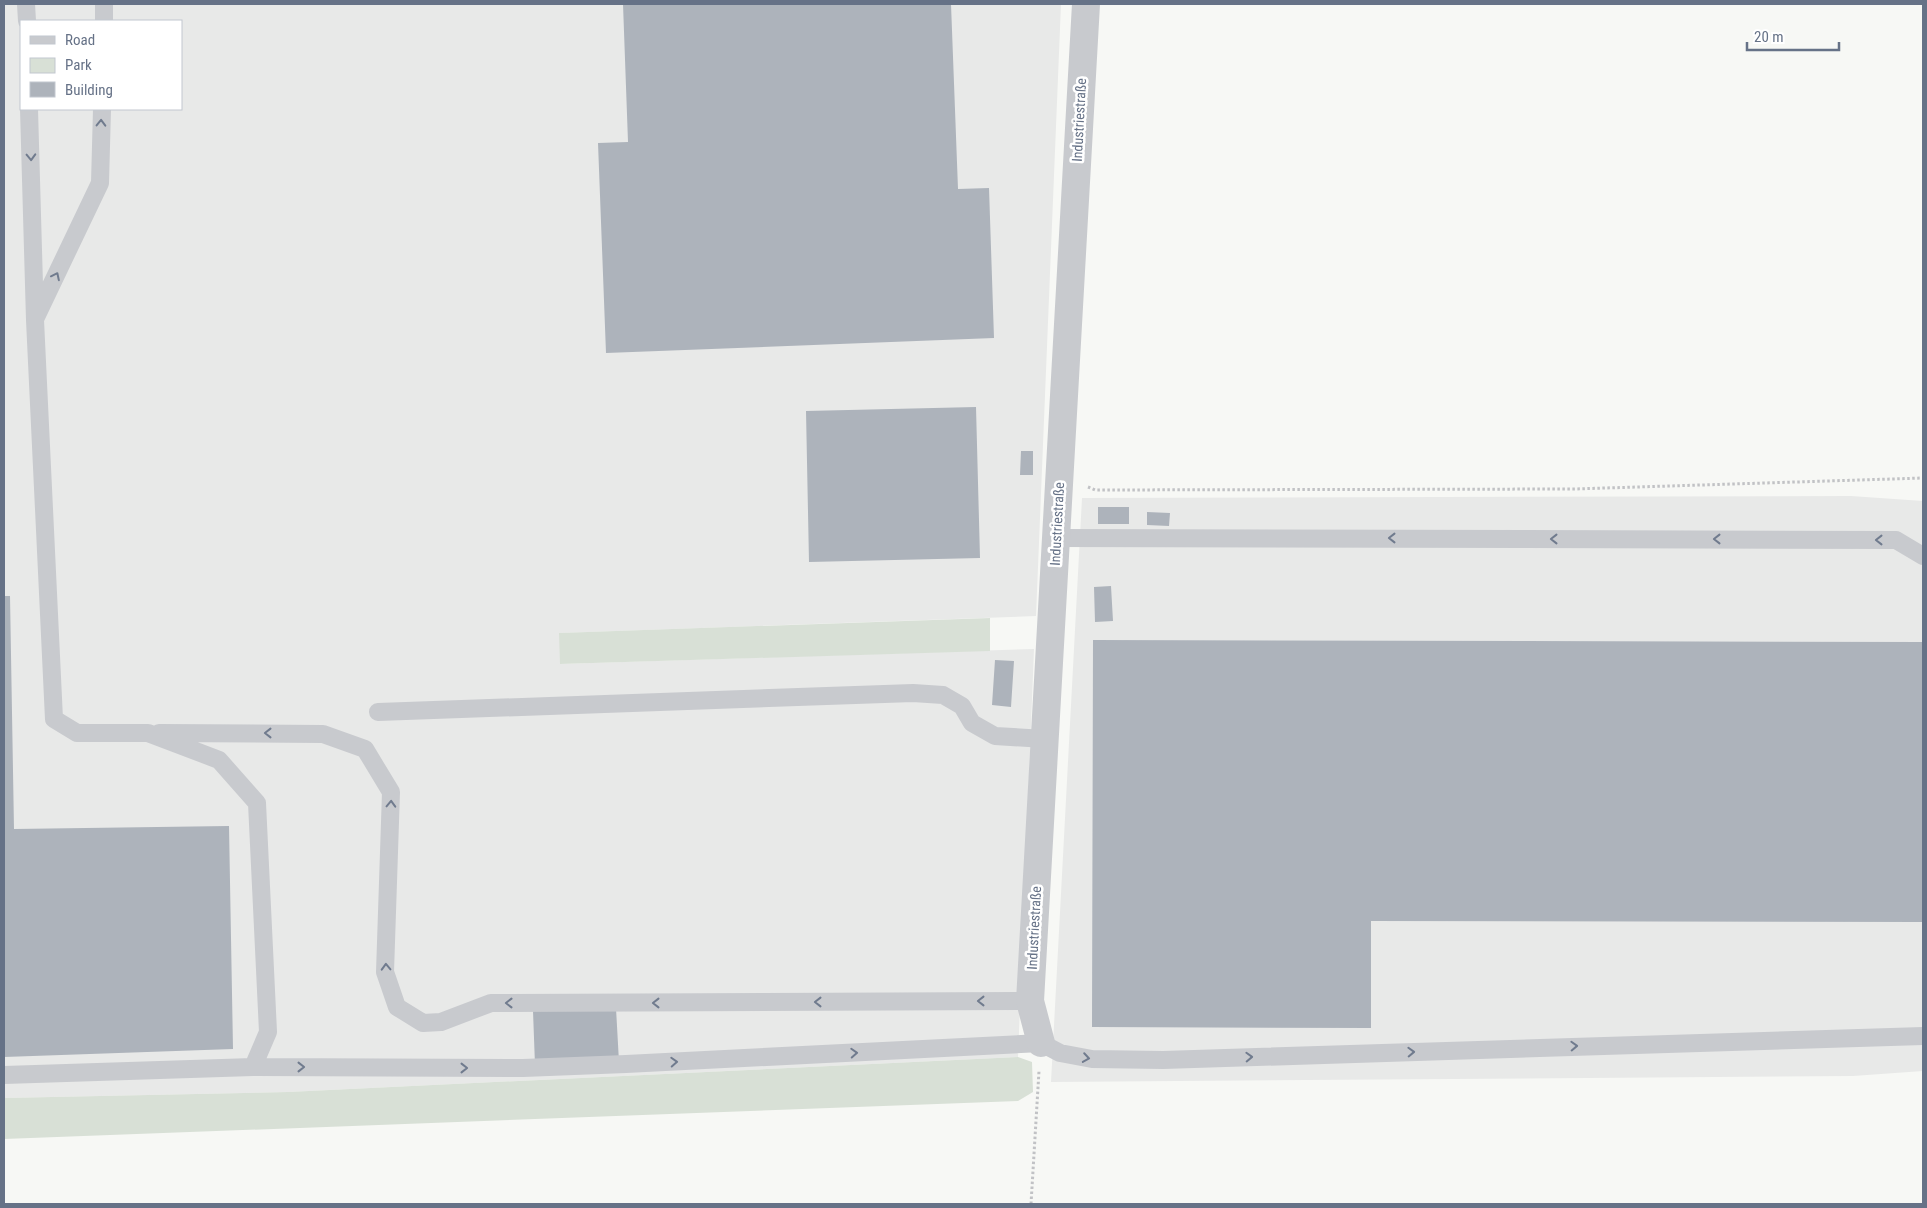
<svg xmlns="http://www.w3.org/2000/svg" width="1927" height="1208" font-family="'Roboto Condensed',sans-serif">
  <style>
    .built { fill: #e8e9e8; fill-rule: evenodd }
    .green { fill: #d8e0d6 }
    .building { fill: #adb3bb }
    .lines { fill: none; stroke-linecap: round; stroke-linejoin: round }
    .path { stroke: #c1c2c5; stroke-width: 3; stroke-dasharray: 2.5 2.5; stroke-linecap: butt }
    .service { stroke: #c8cace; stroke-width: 18 }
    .minor { stroke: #c8cace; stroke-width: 28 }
    .oneway { stroke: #707b8e }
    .labels { text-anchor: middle; stroke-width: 5; stroke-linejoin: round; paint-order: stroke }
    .street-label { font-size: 14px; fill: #667287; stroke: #fff }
  </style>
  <rect width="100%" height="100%" fill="#f7f8f5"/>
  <!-- built -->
  <path class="built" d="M4 4H1061L1036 616 560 633V664L1034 649 1018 1057 288 1092 4 1098ZM21 21H181V109H21Z
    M1851 496 1923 501V1071L1853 1076 1051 1082 1082 498Z"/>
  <!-- green -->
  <path class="green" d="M990 618V651L560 664 559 633Z
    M1018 1057 1032 1062 1033 1092 1018 1101 4 1139V1098L288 1092Z"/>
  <!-- building -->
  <path class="building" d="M623 4H951L958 189 989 188 994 338 606 353 598 143 628 142Z
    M976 407 980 558 809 562 806 411Z
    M1021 451H1033V475H1020Z
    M1098 507H1129V524H1098Z
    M1147 512 1170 513 1169 526 1147 525Z
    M1111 586 1113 621 1095 622 1094 587Z
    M4 596H10L14 829 229 826 233 1049 4 1057Z
    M1093 640 1923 642V922L1371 921V1028L1092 1027Z
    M995 660 1014 661 1011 707 992 705Z
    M616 1008 619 1062 535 1065 533 1011Z"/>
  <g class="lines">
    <!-- path -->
    <path class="path" d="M1088 487 1095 490 1574 489 1923 478
      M1031 1204 1039 1071"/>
    <!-- service -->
    <path class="service" d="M26 4 27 21
      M104 21V4
      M36 317 100 183 102 109
      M1056 538 1896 540 1923 556
      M378 712 913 693 943 695 962 706 972 723 995 736 1045 739
      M159 733 323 734 365 749 391 792 385 972 397 1007 423 1023 441 1022 491 1003 1030 1001
      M253 1067 523 1068 626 1064 1041 1043 1060 1053 1092 1059 1163 1060 1923 1036
      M4 1075 253 1067 268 1032 257 803 219 760 148 733H77L54 719 35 320 29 109"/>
    <!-- minor -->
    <path class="minor" d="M1041 1043 1030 1001 1086 4"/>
  </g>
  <!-- one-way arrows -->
  <defs><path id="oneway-chevron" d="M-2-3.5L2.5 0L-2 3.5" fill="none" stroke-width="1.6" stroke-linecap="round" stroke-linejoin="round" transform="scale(1.25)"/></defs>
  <g class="oneway">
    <use href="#oneway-chevron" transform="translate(101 123) rotate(-89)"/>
    <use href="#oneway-chevron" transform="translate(31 157) rotate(88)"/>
    <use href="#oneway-chevron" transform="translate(56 276) rotate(-64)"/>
    <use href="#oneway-chevron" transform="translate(1392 538) rotate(-180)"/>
    <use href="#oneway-chevron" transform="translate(1554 539) rotate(-180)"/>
    <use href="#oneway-chevron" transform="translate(1717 539) rotate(-180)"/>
    <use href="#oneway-chevron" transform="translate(1879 540) rotate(-180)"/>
    <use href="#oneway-chevron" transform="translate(268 733) rotate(-180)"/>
    <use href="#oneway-chevron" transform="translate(391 804) rotate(-88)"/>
    <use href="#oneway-chevron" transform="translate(386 967) rotate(-92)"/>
    <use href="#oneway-chevron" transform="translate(981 1001) rotate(180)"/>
    <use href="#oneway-chevron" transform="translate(818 1002) rotate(180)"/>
    <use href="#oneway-chevron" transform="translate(509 1003) rotate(-180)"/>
    <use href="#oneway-chevron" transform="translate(656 1003) rotate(180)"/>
    <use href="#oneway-chevron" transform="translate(1574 1046) rotate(-2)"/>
    <use href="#oneway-chevron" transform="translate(1411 1052) rotate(-2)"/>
    <use href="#oneway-chevron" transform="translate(854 1053) rotate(-3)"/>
    <use href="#oneway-chevron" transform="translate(1249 1057) rotate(-2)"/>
    <use href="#oneway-chevron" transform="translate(1086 1058) rotate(9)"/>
    <use href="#oneway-chevron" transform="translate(674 1062) rotate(-3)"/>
    <use href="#oneway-chevron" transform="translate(301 1067)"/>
    <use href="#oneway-chevron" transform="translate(464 1068)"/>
  </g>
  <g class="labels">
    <!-- street labels -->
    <g class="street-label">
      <text transform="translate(1079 120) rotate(-87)" y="5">Industriestraße</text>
      <text transform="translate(1057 524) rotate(-87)" y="5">Industriestraße</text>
      <text transform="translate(1034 928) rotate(-87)" y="5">Industriestraße</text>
    </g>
  </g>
  <!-- border -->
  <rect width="1927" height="1208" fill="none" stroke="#667287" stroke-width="10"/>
  <!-- legend -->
  <rect x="20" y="20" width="162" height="90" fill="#ffffff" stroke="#c2c7cf"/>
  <rect x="30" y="36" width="25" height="8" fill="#c8cace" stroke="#c2c7cf"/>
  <text x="65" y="45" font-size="15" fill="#667287">Road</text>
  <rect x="30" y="58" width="25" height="15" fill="#d8e0d6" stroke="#c2c7cf"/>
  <text x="65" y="70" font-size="15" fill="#667287">Park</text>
  <rect x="30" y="82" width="25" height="15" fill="#adb3bb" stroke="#c2c7cf"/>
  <text x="65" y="95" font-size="15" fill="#667287">Building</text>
  <!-- scale -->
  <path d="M1747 42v8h92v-8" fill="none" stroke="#667287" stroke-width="2.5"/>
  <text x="1754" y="42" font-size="15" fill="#667287" stroke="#ffffff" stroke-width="4" paint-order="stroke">20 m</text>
</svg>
